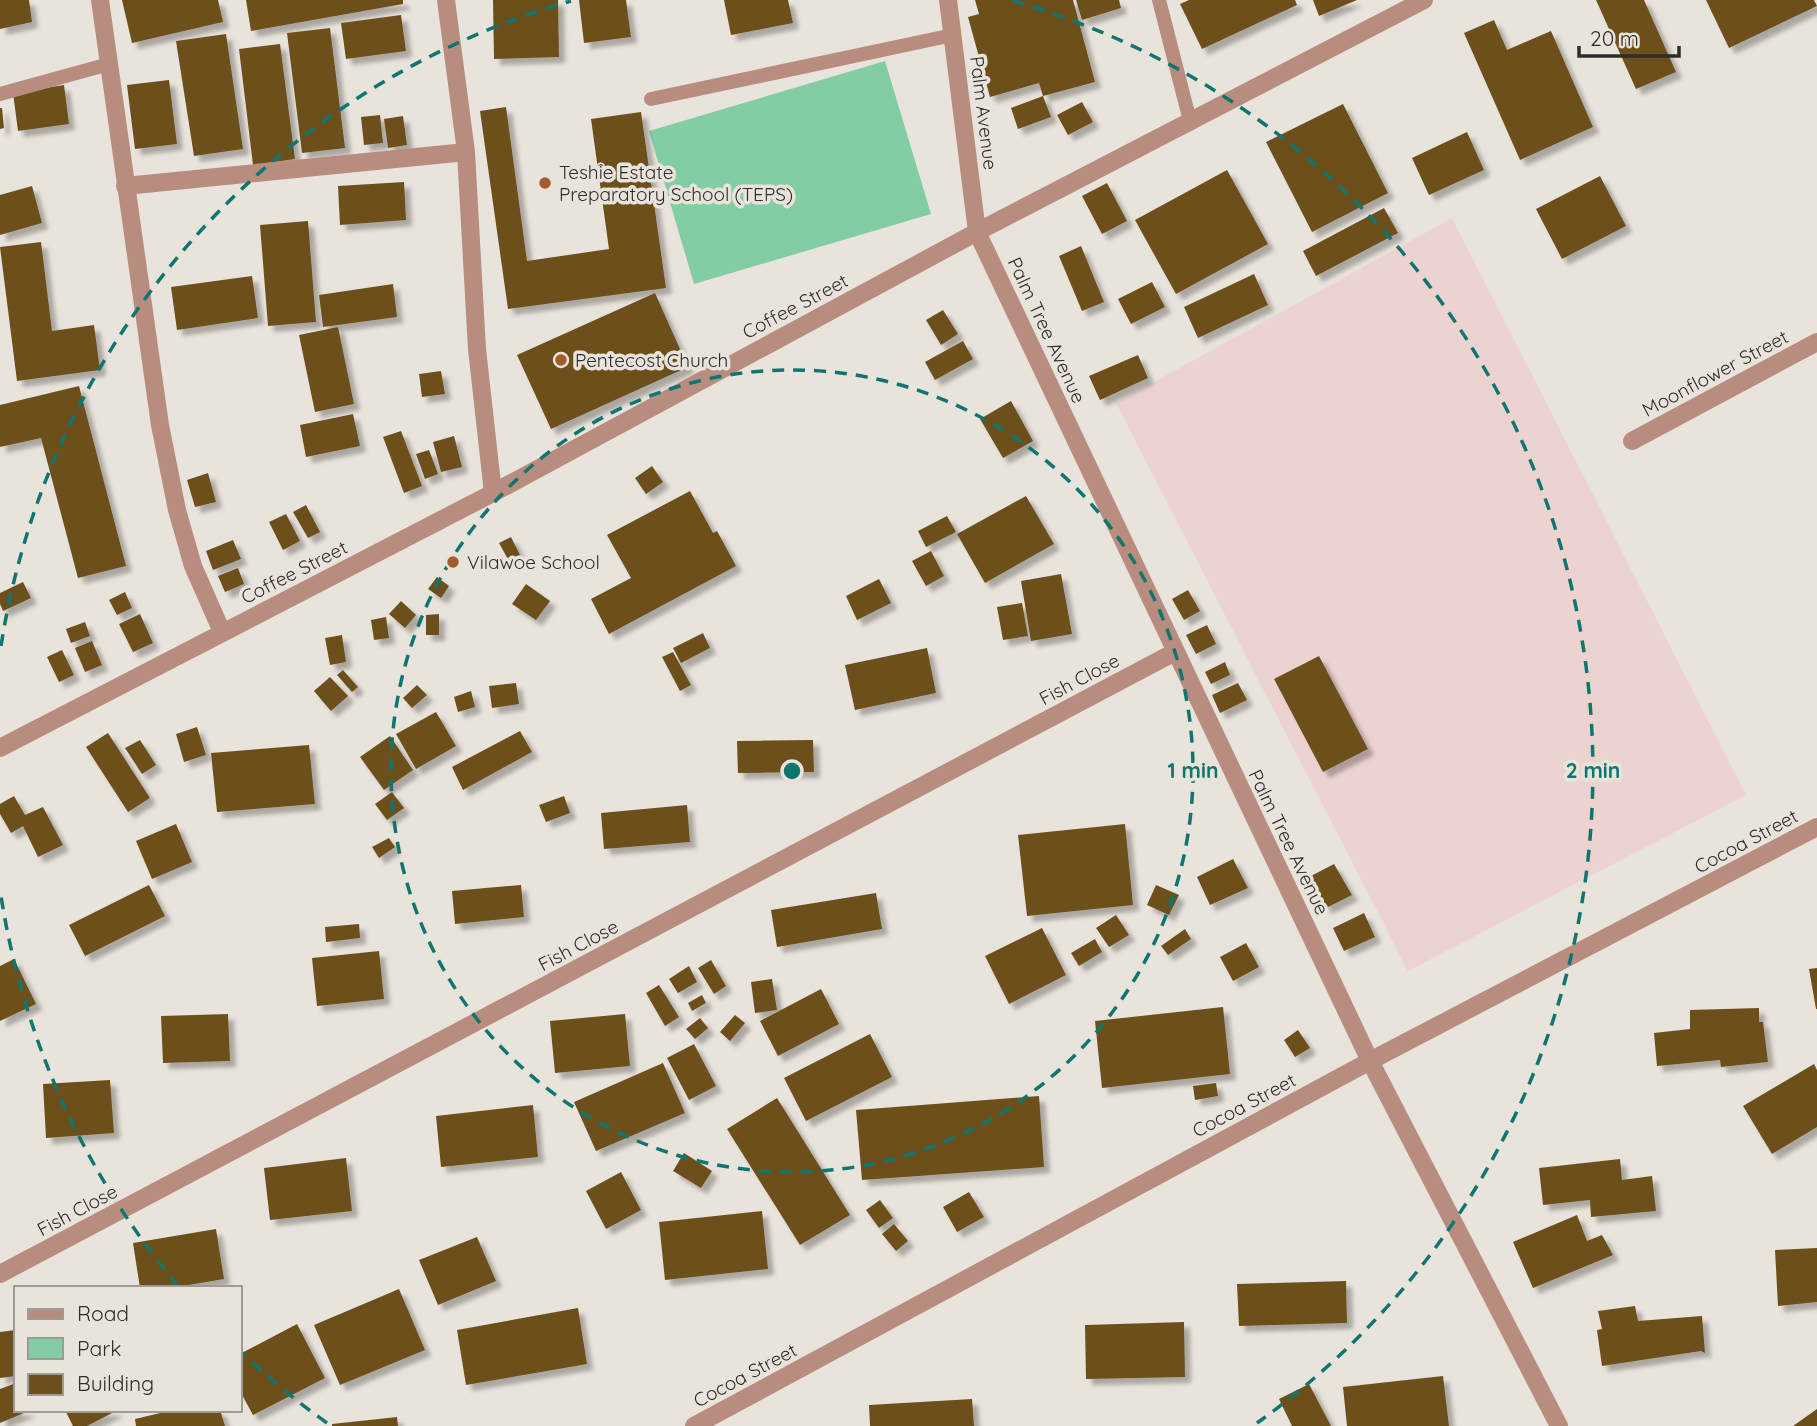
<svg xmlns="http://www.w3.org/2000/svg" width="1817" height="1426" font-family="Quicksand,sans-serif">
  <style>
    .industrial { fill: #edd3d0 }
    .green { fill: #82cda4 }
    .building { fill: #6d4f1e; filter: url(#shadow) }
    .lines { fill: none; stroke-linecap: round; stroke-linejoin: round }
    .service { stroke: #b88d7f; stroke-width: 14 }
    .minor { stroke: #b88d7f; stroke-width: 18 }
    .ring { fill: none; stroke: #0f766e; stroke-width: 3.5; stroke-dasharray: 12 9 }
    .poi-dot { fill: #a15e2c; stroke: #e8e3db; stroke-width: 2.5 }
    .labels { text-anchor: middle; stroke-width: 7; stroke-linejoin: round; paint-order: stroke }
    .street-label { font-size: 19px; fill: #2f2d2a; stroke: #e8e3db }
    .poi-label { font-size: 19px; fill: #2f2d2a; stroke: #e8e3db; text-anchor: start }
    .centre { fill: #0f766e; stroke: #e8e3db; stroke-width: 3.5 }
    .ring-label { font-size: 21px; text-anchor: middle; font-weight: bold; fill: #0f766e; stroke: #e8e3db; stroke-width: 7; stroke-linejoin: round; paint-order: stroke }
  </style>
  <defs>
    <filter id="shadow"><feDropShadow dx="6" dy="6" stdDeviation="2" flood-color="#0004"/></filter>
  </defs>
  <rect width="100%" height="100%" fill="#e8e3db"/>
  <!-- industrial -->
  <path class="industrial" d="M1452 218 1746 795 1408 971 1116 403Z"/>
  <!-- green -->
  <path class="green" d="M885 61 931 214 694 284 649 131Z"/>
  <!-- building -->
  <path class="building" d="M0 0H29L32 22 0 29Z
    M122 0H218L223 22 132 43Z
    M246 0H403V4L251 31Z
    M493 0H558L559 57 494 59Z
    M579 0H626L631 37 584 43Z
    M724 0H788L793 23 731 35Z
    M975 0H1073L1095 82 1043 96 1039 83 990 97 968 17 979 14Z
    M1076 0H1119L1121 8 1082 20Z
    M1189 0H1295L1297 5 1202 49 1180 4Z
    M1313 0H1357L1319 16Z
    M1596 0H1644L1676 72 1636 89Z
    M1706 0H1814L1817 6 1729 48Z
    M401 15 406 51 346 59 341 23Z
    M1494 20 1507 50 1551 31 1593 127 1520 160 1464 33Z
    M330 28 345 148 302 153 287 33Z
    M226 34 243 149 194 156 176 41Z
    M280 44 295 159 253 165 239 49Z
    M169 80 177 144 135 149 127 85Z
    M64 85 69 124 18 131 13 93Z
    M1043 96 1051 117 1018 129 1011 108Z
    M1082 102 1093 122 1068 135 1057 115Z
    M1343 104 1388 193 1312 232 1266 142Z
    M506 107 527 261 609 249 591 119 641 112 666 288 508 309 480 111Z
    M0 108H2L4 128 0 129Z
    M380 115 383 143 364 145 361 117Z
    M403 116 407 145 388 148 384 119Z
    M1467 132 1484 170 1429 195 1412 158Z
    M1227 170 1268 244 1176 294 1135 220Z
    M1600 176 1626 226 1562 259 1536 209Z
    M404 182 406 220 340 225 338 186Z
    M1107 183 1127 221 1102 234 1082 196Z
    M32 186 42 223 0 235V195Z
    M1384 208 1398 233 1316 276 1303 251Z
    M308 221 316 322 268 326 260 225Z
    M41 242 52 331 94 325 100 370 17 381 0 247Z
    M1081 246 1104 302 1082 311 1059 256Z
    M1254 274 1268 305 1198 338 1184 307Z
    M252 276 258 318 177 330 171 287Z
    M1152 282 1165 307 1131 324 1118 299Z
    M393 284 397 317 323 327 319 295Z
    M655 293 688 367 551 429 517 355Z
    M943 310 958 334 941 345 926 320Z
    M338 327 354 404 315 412 299 335Z
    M963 341 973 359 935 380 925 362Z
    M1138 355 1148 378 1100 400 1089 376Z
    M441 371 445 394 422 397 419 374Z
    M79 386 126 566 78 578 41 438 0 447V405Z
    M1011 401 1033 441 1003 458 980 419Z
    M353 414 360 446 306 457 300 425Z
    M401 431 422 486 404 493 383 437Z
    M454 436 462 467 441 472 433 442Z
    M429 450 438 474 425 479 416 454Z
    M652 466 663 482 646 494 635 478Z
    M208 473 216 502 195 507 187 480Z
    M690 491 713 533 717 531 736 566 609 634 591 599 631 578 607 535Z
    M1026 496 1054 544 985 583 957 534Z
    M306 505 320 532 308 538 293 512Z
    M286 514 300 541 283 550 269 522Z
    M947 516 956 532 926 547 918 531Z
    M511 537 520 555 509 561 499 543Z
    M233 540 241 559 213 570 206 551Z
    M931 551 944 576 926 586 912 561Z
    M238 568 244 584 225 592 218 576Z
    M1061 574 1072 634 1031 641 1021 581Z
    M437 577 449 586 441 598 428 589Z
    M879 579 891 603 857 620 846 596Z
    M23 582 31 598 3 611 0 604V593Z
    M526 584 550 601 536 620 512 604Z
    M1188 590 1200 611 1184 620 1172 599Z
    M125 592 132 608 117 615 109 600Z
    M401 601 416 615 405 628 389 614Z
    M1022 603 1028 636 1003 640 997 607Z
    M140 614 153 643 133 652 119 624Z
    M439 614V635H426V615Z
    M386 617 389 638 374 640 371 620Z
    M85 622 90 636 71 643 66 629Z
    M1207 625 1216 644 1196 654 1186 635Z
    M703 633 710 648 681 663 673 648Z
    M342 635 346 662 330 665 325 638Z
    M92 641 102 665 85 672 75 648Z
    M927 648 936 693 855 710 845 665Z
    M62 650 74 675 59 682 47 657Z
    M673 652 691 685 680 691 662 657Z
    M1319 656 1368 749 1323 772 1274 679Z
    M1225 662 1230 675 1211 684 1205 672Z
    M343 670 358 687 352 692 337 675Z
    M330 677 348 696 331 711 314 691Z
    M516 683 519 704 492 708 489 686Z
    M1238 683 1247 700 1220 713 1212 695Z
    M417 685 427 695 412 708 403 698Z
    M471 691 475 707 458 712 454 697Z
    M436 712 456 746 416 769 396 734Z
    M197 727 206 755 184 762 176 734Z
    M520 731 532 752 463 790 452 767Z
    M108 733 150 798 128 812 86 747Z
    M390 736 413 770 384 790 360 757Z
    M140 740 156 765 142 774 125 748Z
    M813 740 814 772 738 773 737 741Z
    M309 745 315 804 217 812 211 753Z
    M392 792 404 808 387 820 375 804Z
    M14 796 25 815 43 807 63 845 38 857 23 826 11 833 0 814V804Z
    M564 796 570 813 546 822 539 805Z
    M687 805 690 842 604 849 601 813Z
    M176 824 192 862 152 879 136 841Z
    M1125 824 1133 905 1027 916 1018 835Z
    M389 838 395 847 379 858 372 847Z
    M1233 859 1248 888 1210 905 1197 877Z
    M1334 864 1352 895 1326 908 1309 877Z
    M149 885 165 916 85 956 69 925Z
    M521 885 524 917 455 924 452 891Z
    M1156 885 1179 895 1169 915 1147 905Z
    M876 893 882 929 777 947 771 910Z
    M1364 913 1375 937 1344 951 1333 928Z
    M1116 915 1129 935 1109 947 1096 928Z
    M359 924 360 938 326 942 325 927Z
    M1042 928 1066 975 1009 1004 985 956Z
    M1185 929 1191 939 1168 955 1161 946Z
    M1095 939 1102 952 1079 966 1071 953Z
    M1246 943 1259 967 1233 981 1220 957Z
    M379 951 384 999 317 1006 312 958Z
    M14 959 36 1004 0 1021V966Z
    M711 960 726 986 714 994 698 968Z
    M689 966 697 982 678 993 669 979Z
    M1817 968V1009H1816L1809 969Z
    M772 979 777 1010 755 1013 751 982Z
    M659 985 679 1017 665 1026 646 993Z
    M821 989 839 1024 778 1056 760 1021Z
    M702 995 706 1003 692 1011 688 1003Z
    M1223 1007 1230 1074 1102 1088 1095 1021Z
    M1759 1008V1022H1763L1768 1062 1721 1067 1720 1060 1657 1066 1654 1033 1690 1029V1010Z
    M228 1014 230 1061 163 1063 161 1016Z
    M625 1014 630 1066 555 1073 550 1021Z
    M735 1015 745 1023 730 1041 720 1032Z
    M700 1018 708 1028 695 1039 686 1029Z
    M1298 1030 1310 1048 1295 1057 1284 1040Z
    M870 1034 892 1077 806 1121 784 1078Z
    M694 1044 716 1086 689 1100 667 1058Z
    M663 1063 685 1113 596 1151 574 1102Z
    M1814 1064 1817 1070V1127L1772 1154 1743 1106Z
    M110 1080 114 1133 46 1138 43 1084Z
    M1216 1083 1218 1096 1195 1100 1193 1086Z
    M1039 1096 1044 1167 862 1180 856 1110Z
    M777 1098 850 1215 800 1245 727 1129Z
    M533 1105 538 1157 441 1167 436 1116Z
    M684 1153 712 1171 701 1188 673 1171Z
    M346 1158 352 1211 270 1220 264 1168Z
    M1620 1159 1622 1180 1652 1176 1656 1211 1591 1217 1590 1200 1543 1205 1539 1168Z
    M621 1172 641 1210 606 1229 586 1191Z
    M969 1192 984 1217 957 1232 943 1207Z
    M880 1200 893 1218 879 1228 866 1210Z
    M762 1211 768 1269 665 1280 659 1222Z
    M1577 1215 1587 1241 1602 1235 1613 1255 1533 1288 1513 1242Z
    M894 1224 908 1241 896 1251 882 1234Z
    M216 1229 224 1279 171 1288H140L133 1243Z
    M477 1237 496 1281 438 1305 419 1260Z
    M1817 1248V1302L1778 1306 1775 1250Z
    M1346 1281 1347 1323 1239 1326 1237 1284Z
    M399 1289 425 1350 340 1385 314 1325Z
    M1635 1306 1638 1321 1702 1316 1705 1353 1701 1351 1602 1366 1597 1330 1602 1329 1598 1311Z
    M578 1308 587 1364 466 1385 457 1330Z
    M1184 1322 1185 1377 1086 1379 1085 1325Z
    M297 1324 325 1378 253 1415 240 1391V1354Z
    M16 1330V1376L0 1378V1332Z
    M1443 1376 1449 1426H1347L1343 1387Z
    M16 1383V1410H31L0 1423V1389Z
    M1309 1384 1331 1426H1292L1279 1399Z
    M972 1399 974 1426H870L869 1405Z
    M1817 1409V1426H1793Z
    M65 1410H118L87 1426H73Z
    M173 1410H220L225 1426H136L135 1419Z
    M397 1417 398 1426H332V1424Z"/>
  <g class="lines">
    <!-- service -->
    <path class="service" d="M1159 0 1190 121
      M0 94 109 64
      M651 99 953 35"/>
    <!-- minor -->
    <path class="minor" d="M100 0 160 425 177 510 193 566 222 632
      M446 0 466 152 477 349 493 493
      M948 0 977 232 1370 1061 1559 1426
      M125 186 466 152
      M1632 441 1817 342
      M0 748 493 493 977 232 1424 0
      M0 1274 1175 652
      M694 1426 1370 1061 1817 827"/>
  </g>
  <!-- distance rings -->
  <g class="ring">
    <circle cx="792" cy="771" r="401"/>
    <path d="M327 1423A801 801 0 0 1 241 1352M178 1286A801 801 0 0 1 1 896M1 646A801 801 0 0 1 571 1M1013 1A801 801 0 0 1 1257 1423"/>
  </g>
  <!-- markers -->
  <g class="poi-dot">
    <circle cx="545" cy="183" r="7"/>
    <circle cx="561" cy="360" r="7"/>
    <circle cx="453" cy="562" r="7"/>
  </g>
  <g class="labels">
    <!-- street labels -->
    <g class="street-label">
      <text transform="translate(984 113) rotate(83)" y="7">Palm Avenue</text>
      <text transform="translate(795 306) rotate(-28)" y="7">Coffee Street</text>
      <text transform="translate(1047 330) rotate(65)" y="7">Palm Tree Avenue</text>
      <text transform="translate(1715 373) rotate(-28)" y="7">Moonflower Street</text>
      <text transform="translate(294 572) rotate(-27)" y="7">Coffee Street</text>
      <text transform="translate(1079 679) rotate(-28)" y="7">Fish Close</text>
      <text transform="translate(1746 841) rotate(-28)" y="7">Cocoa Street</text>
      <text transform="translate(1289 842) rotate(64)" y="7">Palm Tree Avenue</text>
      <text transform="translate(578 945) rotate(-28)" y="7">Fish Close</text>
      <text transform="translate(1244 1105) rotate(-28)" y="7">Cocoa Street</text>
      <text transform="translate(77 1210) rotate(-28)" y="7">Fish Close</text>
      <text transform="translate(745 1375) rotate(-28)" y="7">Cocoa Street</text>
    </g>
    <!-- poi labels -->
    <g class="poi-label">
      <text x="559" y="179">Teshie Estate<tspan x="559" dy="22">Preparatory School (TEPS)</tspan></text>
      <text x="575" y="367">Pentecost Church</text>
      <text x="467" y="569">Vilawoe School</text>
    </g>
  </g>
  <circle cx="792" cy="771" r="10" class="centre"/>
  <g class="ring-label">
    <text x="1193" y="778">1 min</text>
    <text x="1593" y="778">2 min</text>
  </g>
  <!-- legend -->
  <rect x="14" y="1286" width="228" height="126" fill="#e8e3db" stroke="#9e9a94" stroke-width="2"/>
  <rect x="28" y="1309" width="35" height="10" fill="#b88d7f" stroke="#9e9a94" stroke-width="2"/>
  <text x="77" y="1321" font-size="21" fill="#2f2d2a">Road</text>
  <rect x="28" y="1338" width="35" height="21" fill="#82cda4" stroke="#9e9a94" stroke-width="2"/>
  <text x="77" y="1356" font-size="21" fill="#2f2d2a">Park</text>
  <rect x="28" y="1374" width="35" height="21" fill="#6d4f1e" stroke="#9e9a94" stroke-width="2"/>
  <text x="77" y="1391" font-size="21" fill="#2f2d2a">Building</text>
  <!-- scale -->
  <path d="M1579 46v10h100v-10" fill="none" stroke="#2f2d2a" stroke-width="3.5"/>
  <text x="1590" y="46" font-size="21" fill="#2f2d2a" stroke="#e8e3db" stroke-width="5" paint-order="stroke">20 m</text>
</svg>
